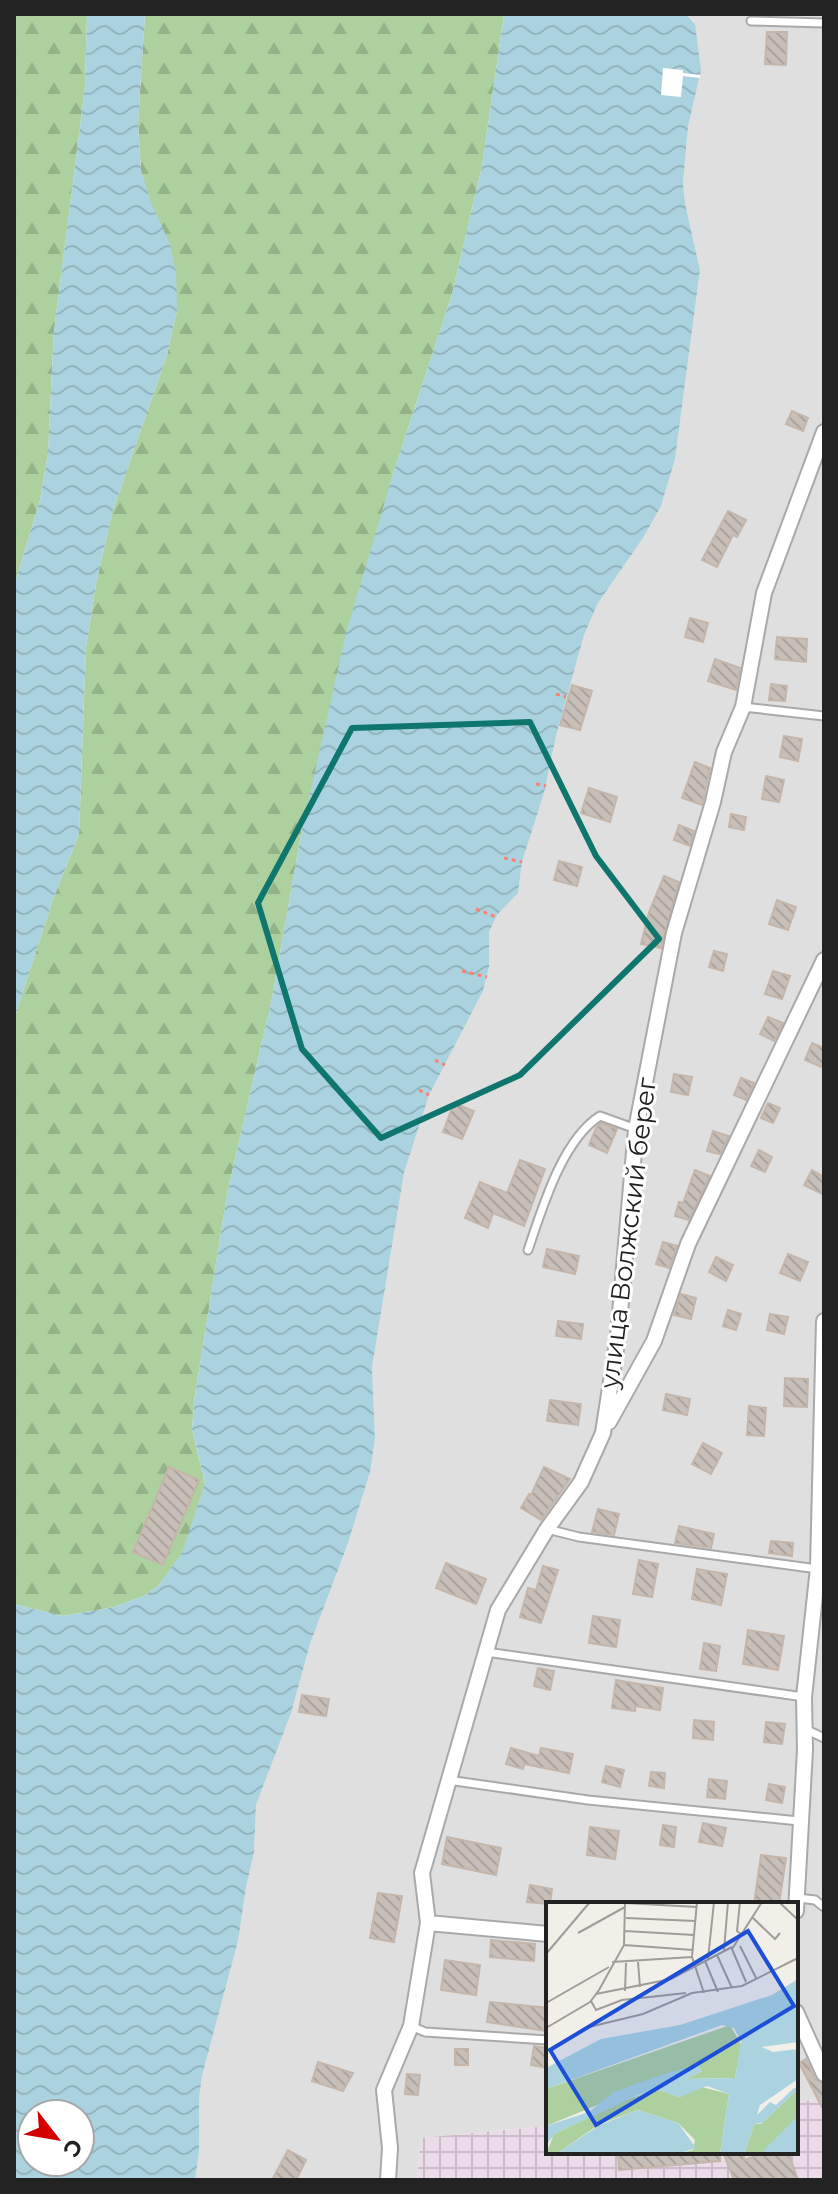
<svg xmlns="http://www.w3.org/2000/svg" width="838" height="2194" font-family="Montserrat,sans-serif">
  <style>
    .residential { fill: #e0dfdf }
    .industrial { fill: url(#industrial-grid) }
    .forest { fill: url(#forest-firs) }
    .water { fill: url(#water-waves); fill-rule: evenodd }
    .pier { fill: #fff }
    .building { fill: url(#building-back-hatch); stroke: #c4b6ab; stroke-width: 2 }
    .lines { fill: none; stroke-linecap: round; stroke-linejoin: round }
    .service-casing { stroke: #a9a9a9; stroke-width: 11 }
    .minor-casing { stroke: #a9a9a9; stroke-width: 18 }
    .path { stroke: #fa8072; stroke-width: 3; stroke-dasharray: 4 4; stroke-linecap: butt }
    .service { stroke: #fff; stroke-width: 7 }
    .minor { stroke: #fff; stroke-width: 14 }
    .marked { fill: none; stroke: #0f766e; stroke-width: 6; stroke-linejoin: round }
    .labels { text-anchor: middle; stroke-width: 6; stroke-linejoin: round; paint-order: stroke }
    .street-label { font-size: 26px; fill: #222; stroke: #fff }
    .inset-road { fill: none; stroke: #9f9d99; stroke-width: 2 }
    .view { fill: #1d4ed8; fill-opacity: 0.15; stroke: #1d4ed8; stroke-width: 4 }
    .inset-edge { fill: none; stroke: #222; stroke-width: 4 }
  </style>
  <defs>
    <pattern id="industrial-grid" width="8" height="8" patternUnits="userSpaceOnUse" patternTransform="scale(2)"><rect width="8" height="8" fill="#ebdbe8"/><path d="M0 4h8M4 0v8" fill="none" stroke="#c9bcc7"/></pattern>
    <pattern id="forest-firs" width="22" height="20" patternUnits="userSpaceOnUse" patternTransform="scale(2)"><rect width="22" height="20" fill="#add19e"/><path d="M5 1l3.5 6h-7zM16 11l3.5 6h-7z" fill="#95b388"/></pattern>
    <pattern id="water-waves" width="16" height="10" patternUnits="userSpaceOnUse" patternTransform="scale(2)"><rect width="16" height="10" fill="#aad3df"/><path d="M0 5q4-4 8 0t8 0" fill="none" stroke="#92b5bf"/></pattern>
    <pattern id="building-back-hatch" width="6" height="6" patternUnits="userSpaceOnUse" patternTransform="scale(2)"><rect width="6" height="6" fill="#c7bfb8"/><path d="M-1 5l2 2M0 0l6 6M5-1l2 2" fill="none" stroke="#aba49e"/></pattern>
  </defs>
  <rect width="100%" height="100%" fill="#f2efe9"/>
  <!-- residential -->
  <path class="residential" d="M686 14H824V2099L796 2102V1904H548V2126L421 2138 417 2180H195L199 2152V2099L202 2076 238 1941 246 1887 254 1853 256 1805 291 1712 310 1644 347 1546 370 1472 375 1439 372 1367 404 1173 429 1095 483 991 489 967V932L497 915 518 893 522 862 544 793 557 732 584 635 598 603 643 538 661 506 675 459 700 270 685 203 683 183 688 127 701 70 694 21Z"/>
  <!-- industrial -->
  <path class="industrial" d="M824 2099V2180H417L421 2138 548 2126V2152H796V2102Z"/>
  <!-- forest -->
  <path class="forest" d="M14 14H87L85 87 54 331 48 453 40 500 14 586Z
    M145 14H504L482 166 452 294 393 474 301 834 272 998 227 1194 194 1402 192 1429 205 1484 183 1553 158 1586 144 1596 114 1607 63 1616 14 1604V1025L17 1010 53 899 79 834 86 647 96 584 112 513 167 355 177 310 141 171 138 123Z"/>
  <!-- water -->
  <path class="water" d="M87 14H145L138 123 141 171 152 205 170 244 176 273 177 310 167 355 112 513 96 584 86 647 79 834 53 899 17 1010 14 1025V586L40 500 48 453 54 331 85 87Z
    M504 14H686L695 24 701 70 688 127 683 183 685 203 700 270 675 459 661 506 643 538 598 603 584 635 557 732 544 793 522 862 518 893 497 915 489 932V967L483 991 429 1095 404 1173 372 1367 375 1439 370 1472 347 1546 310 1644 291 1713 256 1805 254 1853 246 1887 238 1941 202 2076 199 2099V2152L195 2180H14V1604L63 1616 114 1607 144 1596 158 1586 182 1553 205 1483 192 1429 194 1402 227 1194 272 998 301 834 346 633 393 474 452 294 482 166ZM32 2114H80V2162H32Z"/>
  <!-- pier -->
  <path class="pier" d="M663 68 683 70V73L700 75V78L683 76 681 97 661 95Z"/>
  <!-- building -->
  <path class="building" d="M767 32H787L786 65 765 64Z
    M792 411 808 418 803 431 786 424Z
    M728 511 746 520 737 537 733 535 717 567 702 560Z
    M690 618 708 623 703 642 685 637Z
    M777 637 807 639 806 662 775 659Z
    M715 659 740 668 736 690 708 681Z
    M771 684 787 686 785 701 769 700Z
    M572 685 592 691 580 730 560 725Z
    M784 736 802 739 798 761 780 757Z
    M695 762 710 768 702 805 682 798Z
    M766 776 784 780 779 802 762 799Z
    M589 788 617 797 610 822 581 813Z
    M731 814 746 817 744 830 729 827Z
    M679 825 694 831 690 846 674 840Z
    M559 861 582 867 577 886 554 880Z
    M664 876 679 882 661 948 641 944 649 912Z
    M777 900 796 907 788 930 769 924Z
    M714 951 727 954 723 971 709 967Z
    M773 971 790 976 782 999 765 994Z
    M768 1017 783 1023 774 1041 760 1034Z
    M812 1043 824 1048V1068L805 1060Z
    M674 1074 692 1077 688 1095 671 1092Z
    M741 1078 754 1083 746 1100 734 1095Z
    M454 1103 474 1111 462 1139 443 1132Z
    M768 1103 780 1108 773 1123 761 1118Z
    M601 1123 617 1129 607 1153 589 1145 596 1128Z
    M713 1131 729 1136 720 1154 707 1151Z
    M759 1150 772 1157 765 1172 751 1166Z
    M520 1160 545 1169 524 1226 493 1213 488 1228 465 1218 480 1182 507 1193Z
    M695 1170 710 1176 689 1220 675 1216 679 1202 683 1203Z
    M812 1170 824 1177V1195L804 1185Z
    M663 1242 677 1246 669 1268 656 1264Z
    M547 1249 579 1256 575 1274 543 1267Z
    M788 1254 808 1262 800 1281 780 1273Z
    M716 1257 733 1265 726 1281 709 1272Z
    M681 1294 696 1298 691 1319 674 1315Z
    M728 1310 741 1314 736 1330 723 1326Z
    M770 1314 788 1317 784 1334 767 1330Z
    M558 1321 583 1324 581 1339 556 1336Z
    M785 1378 808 1379 807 1407 784 1406Z
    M666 1394 690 1399 687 1415 663 1410Z
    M550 1400 581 1404 578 1425 547 1421Z
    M749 1406 766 1408 764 1436 747 1435Z
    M703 1443 722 1453 711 1474 692 1464Z
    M169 1467 199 1480 163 1565 133 1552Z
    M544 1467 570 1479 541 1520 521 1508 529 1494 531 1495Z
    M598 1509 619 1514 614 1535 592 1532Z
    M679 1526 714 1534 711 1548 675 1543Z
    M771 1541 793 1543 792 1556 769 1553Z
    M639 1560 658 1564 652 1597 633 1594Z
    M446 1563 486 1579 476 1604 436 1588Z
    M543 1566 558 1570 541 1623 520 1617 528 1588 536 1590Z
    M697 1569 727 1574 721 1605 692 1599Z
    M593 1616 620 1620 616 1647 589 1643Z
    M748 1630 784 1636 778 1670 743 1664Z
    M704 1643 720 1646 716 1671 700 1669Z
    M538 1668 554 1671 550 1690 534 1686Z
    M616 1680 663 1688 660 1710 635 1706V1711L612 1708Z
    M302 1695 329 1699 326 1716 299 1712Z
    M694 1720 714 1722 713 1740 693 1738Z
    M766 1722 785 1724 782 1744 764 1742Z
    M511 1748 539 1756 541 1748 573 1754 569 1773 524 1764 523 1769 506 1764Z
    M606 1766 624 1770 620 1787 602 1782Z
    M651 1772 665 1773 664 1788 649 1786Z
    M709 1779 727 1781 725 1799 707 1797Z
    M769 1784 785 1787 782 1803 766 1800Z
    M703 1823 726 1828 722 1846 699 1842Z
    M663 1825 676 1827 674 1847 660 1845Z
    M590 1827 619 1831 615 1859 587 1855Z
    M447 1837 501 1848 496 1875 442 1864Z
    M761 1855 786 1858 779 1904H754Z
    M530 1885 552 1889 550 1904 527 1902Z
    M378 1893 402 1896 394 1942 370 1938Z
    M491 1940 535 1944 534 1961 490 1957Z
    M445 1960 480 1965 476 1995 441 1990Z
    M490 2002 548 2008 547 2031 487 2022Z
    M534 2046 548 2048V2068L531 2065Z
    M455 2049H468V2065H455Z
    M806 2059 815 2079 824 2084V2111L799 2063Z
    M318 2062 353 2073 343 2091 312 2081Z
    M407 2074 420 2075 418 2095 405 2094Z
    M288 2150 306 2160 296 2180H272Z
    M618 2152H720V2161L619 2170Z
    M723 2152H744V2160L767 2152H788L798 2180H734Z"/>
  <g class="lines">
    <!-- service casing -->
    <g class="service-casing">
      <path id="service" d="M751 21 824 23
        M743 707 824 716
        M528 1250C542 1209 562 1140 600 1116L636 1129
        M547 1529 579 1537 818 1569
        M486 1652 804 1697
        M805 1729 824 1738
        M448 1780 588 1800 799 1821
        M798 1898 815 1900 824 1907
        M411 2026 425 2032 548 2040"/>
    </g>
    <!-- minor casing -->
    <g class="minor-casing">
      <path id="minor" d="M609 1422 654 1341 688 1244 824 960
        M796 1911 805 1750 804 1697 818 1568 824 1321
        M428 1923 548 1934
        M796 2012 824 2074
        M388 2180 390 2148 384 2090 411 2026 428 1923 422 1873 498 1610 547 1529 581 1482 603 1433 618 1336 636 1129 674 933 713 802 724 752 743 707 764 593 824 432"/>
    </g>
    <!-- path -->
    <path class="path" d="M556 694 566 697
      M536 784 546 786
      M504 858 522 862
      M476 909 496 917
      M462 971 487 977
      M435 1060 445 1065
      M419 1090 429 1095"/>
    <!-- service -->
    <use href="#service" class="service"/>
    <!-- minor -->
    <use href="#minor" class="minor"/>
  </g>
  <!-- marked area -->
  <path class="marked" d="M530 722 596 856 659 939 520 1075 381 1138 302 1049 258 903 352 728Z"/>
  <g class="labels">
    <!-- street labels -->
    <g class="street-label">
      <text transform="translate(628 1233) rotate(-83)" y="9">улица Волжский берег</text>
    </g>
  </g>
  <!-- overview -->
  <g transform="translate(546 1902)">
    <rect width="252" height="252" fill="#f2efe9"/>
    <path d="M184 123 195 142 189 176 140 177 156 169 150 163 0 224V187ZM152 184 183 192 174 252H131L147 248 149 238 132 221 92 208 54 222 10 252H0L8 232 84 196 113 188 134 195ZM252 187 251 216 217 252H198L208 222H215Z" fill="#add19e"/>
    <path d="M252 77V140L216 145 227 150 252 147V177L214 203 211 213 224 200 230 203 248 186 252 187 216 221 208 222 198 252H174L183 192 161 184 134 195 113 188 92 193 10 231 0 243V224L43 210 68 190 121 171 152 163 156 169 140 177 189 176 195 140 188 126 176 123 0 187V166L55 137 134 123 226 93ZM92 208 132 221 150 246 131 252H10L54 223ZM252 214V252H217L219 247Z" fill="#aad3df"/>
    <path class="inset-road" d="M151 0 146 55 158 91M194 0 191 29 195 32M233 0 252 18M79 1 151 5M80 16 149 19M207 16 229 37 234 31M79 29 148 33M32 31 79 5M78 43 147 48M194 44 210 76M178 48 182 0M0 52 44 0M171 53 186 86M162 57 168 0M159 59 172 90M66 60 146 55M92 60 94 85M200 80 186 47 216 0M79 89 80 61M50 92 125 77 186 45M45 99 50 108 76 98 140 91M0 101 63 65M0 126 44 100 53 88 78 43 79 0M39 126 97 112 146 91 196 84 252 56"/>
    <path class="view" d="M202 29 248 104 50 223 4 148Z"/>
    <rect width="252" height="252" class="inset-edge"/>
  </g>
  <!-- border -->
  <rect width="838" height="2194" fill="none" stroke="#222222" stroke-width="32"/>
  <!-- north arrow -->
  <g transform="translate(56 2138) rotate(121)"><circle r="38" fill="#ffffff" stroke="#a7a7a7" stroke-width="2"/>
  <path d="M0-6L14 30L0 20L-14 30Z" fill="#d40000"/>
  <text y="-12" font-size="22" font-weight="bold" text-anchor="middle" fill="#222222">С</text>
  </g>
</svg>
